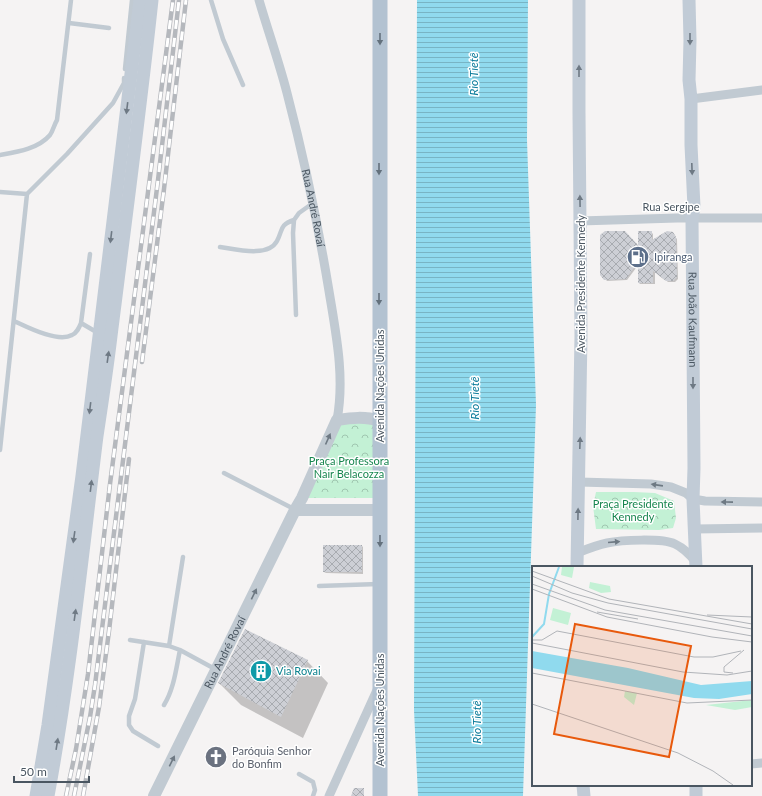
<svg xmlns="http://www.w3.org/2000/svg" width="762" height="796" font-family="Lato,sans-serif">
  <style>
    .park { fill: url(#park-crowns) }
    .water { fill: url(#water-rules) }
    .shadow { fill: #0003 }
    .building { fill: url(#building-cross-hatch) }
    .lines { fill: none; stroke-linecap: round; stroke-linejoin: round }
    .service { stroke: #c1cad2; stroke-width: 4.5 }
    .minor { stroke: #c1cad2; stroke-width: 9 }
    .tertiary { stroke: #c1cad2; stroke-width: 12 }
    .secondary { stroke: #c1cbd6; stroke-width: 13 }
    .primary { stroke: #b3c2d1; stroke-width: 15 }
    .rail-casing { stroke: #b5b8bd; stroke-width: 4.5 }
    .rail { stroke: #fff; stroke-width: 3; stroke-dasharray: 9; stroke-linecap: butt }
    .oneway { fill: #64717d }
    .oneway2 { fill: #6e7984 }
    .oneway3 { fill: #6e7983 }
    .labels { text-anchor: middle; stroke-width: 3; stroke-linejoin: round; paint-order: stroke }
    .street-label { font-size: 11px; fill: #4a5661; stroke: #fff }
    .service-label { font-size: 11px; fill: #4e5e75; stroke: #fff; text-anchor: start }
    .park-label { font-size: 11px; fill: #17864f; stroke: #fff }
    .culture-label { font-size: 11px; fill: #0d838f; stroke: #fff; text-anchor: start }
    .worship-label { font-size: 11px; fill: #5b616d; stroke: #fff; text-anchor: start }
    .water-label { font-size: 12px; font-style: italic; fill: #0c7c9b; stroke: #fff }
    .inset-river { fill: none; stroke: #90daee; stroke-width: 2 }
    .inset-road { fill: none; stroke: #b1b4b9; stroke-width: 1 }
    .view { fill: #e8590c; fill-opacity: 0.15; stroke: #e8590c; stroke-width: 2 }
    .inset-edge { fill: none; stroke: #4a5661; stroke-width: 2 }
  </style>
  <defs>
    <pattern id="park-crowns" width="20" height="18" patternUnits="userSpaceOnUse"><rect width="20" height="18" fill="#c3f1d5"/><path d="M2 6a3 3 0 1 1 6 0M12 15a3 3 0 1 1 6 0" fill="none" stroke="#a0c6b0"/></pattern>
    <pattern id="water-rules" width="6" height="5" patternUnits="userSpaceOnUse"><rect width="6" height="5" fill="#90daee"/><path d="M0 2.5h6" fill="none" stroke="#78b4c4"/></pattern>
    <pattern id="building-cross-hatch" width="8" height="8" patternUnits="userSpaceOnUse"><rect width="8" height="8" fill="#cdcfd5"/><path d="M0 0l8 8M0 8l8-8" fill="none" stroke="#a8abb0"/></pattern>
  </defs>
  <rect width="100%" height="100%" fill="#f5f3f3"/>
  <!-- park -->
  <path class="park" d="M337 420 379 421 380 498H302Z
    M596 492H634L655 493 674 501 676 518 673 528 659 530 596 529 593 506Z"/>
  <!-- water -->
  <path class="water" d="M417 0H528L527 140 536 405 523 796H418L414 710Z"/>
  <!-- shadow -->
  <path class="shadow" d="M651 232 653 234V241L672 233 677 239 678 279 675 282H668L655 271V284H640L639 283V264L627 280 607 281 601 274 639 248Z
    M324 546H362L363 547V574L326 573 324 572Z
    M307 661 328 683 303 738 241 705 219 683Z"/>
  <!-- building -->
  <path class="building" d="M605 231H625L638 245V231H652V240L667 231 673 232 676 237 677 277 673 281H666L653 271V283H638V262L626 279 604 280 600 275V235Z
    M323 545H362V572H323Z
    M245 629 308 660 281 717 218 683Z
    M354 788H364V796H351Z"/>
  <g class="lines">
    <!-- service -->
    <path class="service" d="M211 0 223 39 243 85
      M69 23 109 28
      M125 69 132 0
      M0 155C17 152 38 149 50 135 53 131 54 125 57 120L71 0
      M0 192 27 194
      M220 247C235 249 268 258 277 241 283 230 279 225 294 220
      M90 254 81 323 98 333
      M296 315 293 233 294 220 299 213 313 203
      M14 321C27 327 58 343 72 335 77 333 79 328 81 323
      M0 450 27 194 67 154 113 103 124 83V78
      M224 473 294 509
      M319 586 378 584
      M130 640 169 646 180 650 215 669
      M144 642 135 699 129 716V725L133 731 158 746
      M169 646 183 557
      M164 705C174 689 176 669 180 650
      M299 774 313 782 315 790 313 796"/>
    <!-- minor -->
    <g class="minor">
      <path id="s1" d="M259 0C268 31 279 62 287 93 304 158 318 224 329 291 336 334 345 377 337 420"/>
      <path d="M691 99 762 90"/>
      <path d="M580 221 677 218H762"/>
      <path d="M579 482 651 484 671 487 686 493 693 499 705 501 762 502"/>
      <path d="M695 529 762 528"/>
      <path d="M577 553C587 549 597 545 607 543 621 540 662 538 675 544 684 548 690 555 696 562"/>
      <path d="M751 764 762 763"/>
      <path d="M329 796 377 690"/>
    </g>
    <!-- tertiary -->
    <g class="tertiary">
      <path d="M295 510H380"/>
      <path id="s2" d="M154 796 295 510 302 498 337 420C351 418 365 416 379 421"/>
    </g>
    <!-- secondary -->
    <g class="secondary">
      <path id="s3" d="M689 0 690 40 689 80 691 99V145L694 207 692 218 694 468 693 499 696 567"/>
      <path d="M577 567 581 335 579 113V0"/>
      <path d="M583 785 584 796"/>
      <path d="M696 785V796"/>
      <path d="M36 796 48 725 82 476 140 0"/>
      <path d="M48 796C70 677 82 556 97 436 102 403 107 370 111 336 125 224 140 112 152 0"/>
    </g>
    <!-- primary -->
    <path class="primary" d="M380 0V796"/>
    <!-- rail casing -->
    <g class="rail-casing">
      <path id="rail" d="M142 362 164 189 186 0
        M66 796 76 749 88 674 110 484 173 0
        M74 796 90 717 95 685 158 180 179 0
        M83 796 99 707 109 631 129 459"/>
    </g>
    <!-- rail -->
    <use href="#rail" class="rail"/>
  </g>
  <!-- one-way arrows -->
  <defs><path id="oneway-solid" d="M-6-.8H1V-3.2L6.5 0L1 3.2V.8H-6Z"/></defs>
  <g class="oneway">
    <use href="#oneway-solid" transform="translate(380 39) rotate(90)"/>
    <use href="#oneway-solid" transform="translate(379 169) rotate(90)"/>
    <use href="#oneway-solid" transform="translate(379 299) rotate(90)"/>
    <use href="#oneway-solid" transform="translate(380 541) rotate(90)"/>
  </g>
  <g class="oneway2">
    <use href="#oneway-solid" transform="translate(690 39) rotate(90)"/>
    <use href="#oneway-solid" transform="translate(579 71) rotate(-90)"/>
    <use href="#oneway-solid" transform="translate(127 108) rotate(97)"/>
    <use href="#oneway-solid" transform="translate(692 169) rotate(88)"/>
    <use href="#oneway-solid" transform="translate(580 201) rotate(-91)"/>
    <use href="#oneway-solid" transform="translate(111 237) rotate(97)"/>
    <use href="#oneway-solid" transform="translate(108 357) rotate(-82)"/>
    <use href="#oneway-solid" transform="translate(693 383) rotate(90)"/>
    <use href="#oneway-solid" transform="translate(90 408) rotate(97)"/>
    <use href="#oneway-solid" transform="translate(580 443) rotate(-88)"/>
    <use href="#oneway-solid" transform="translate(91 486) rotate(-83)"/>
    <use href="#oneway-solid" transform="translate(578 514) rotate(-89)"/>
    <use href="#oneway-solid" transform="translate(74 537) rotate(98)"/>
    <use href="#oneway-solid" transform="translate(75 615) rotate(-82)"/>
    <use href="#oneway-solid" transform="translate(57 744) rotate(-81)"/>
  </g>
  <g class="oneway3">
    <use href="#oneway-solid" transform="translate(328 439) rotate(-66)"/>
    <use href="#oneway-solid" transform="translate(657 485) rotate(-172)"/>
    <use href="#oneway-solid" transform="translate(727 502) rotate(-179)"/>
    <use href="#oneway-solid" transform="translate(614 542) rotate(-5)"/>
    <use href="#oneway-solid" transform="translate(254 594) rotate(-64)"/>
    <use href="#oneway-solid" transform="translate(172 761) rotate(-64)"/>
  </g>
  <!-- icons -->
  <defs>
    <g id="fuel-disc" transform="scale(1.15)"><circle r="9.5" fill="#5c6f8a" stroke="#fff"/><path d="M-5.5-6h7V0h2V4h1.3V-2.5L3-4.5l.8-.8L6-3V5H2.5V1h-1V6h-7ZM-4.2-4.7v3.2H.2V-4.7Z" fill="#fff"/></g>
    <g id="building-disc" transform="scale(1.15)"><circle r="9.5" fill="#0f9aa8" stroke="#fff"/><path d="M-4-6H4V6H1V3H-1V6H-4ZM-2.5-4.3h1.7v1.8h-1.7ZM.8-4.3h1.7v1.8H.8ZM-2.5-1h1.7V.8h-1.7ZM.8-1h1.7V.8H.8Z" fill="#fff"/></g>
    <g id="church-disc" transform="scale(1.15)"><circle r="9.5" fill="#6b7280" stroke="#fff"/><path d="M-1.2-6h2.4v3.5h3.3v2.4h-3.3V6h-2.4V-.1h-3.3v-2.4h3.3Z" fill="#fff"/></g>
  </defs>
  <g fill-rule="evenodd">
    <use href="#fuel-disc" x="638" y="257"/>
    <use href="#building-disc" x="261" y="671"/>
    <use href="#church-disc" x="216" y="757"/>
  </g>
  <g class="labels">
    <!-- street labels -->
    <g class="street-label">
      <text x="671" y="211">Rua Sergipe</text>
      <text dy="4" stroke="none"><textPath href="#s1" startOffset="215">Rua André Rovaí</textPath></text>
      <text transform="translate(581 284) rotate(-90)" y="4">Avenida Presidente Kennedy</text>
      <text dy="4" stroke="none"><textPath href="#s3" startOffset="320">Rua João Kaufmann</textPath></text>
      <text transform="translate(380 386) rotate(-90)" y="4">Avenida Nações Unidas</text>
      <text dy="4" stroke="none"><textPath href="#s2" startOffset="160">Rua André Rovaí</textPath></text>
      <text transform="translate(380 710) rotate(-90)" y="4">Avenida Nações Unidas</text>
    </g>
    <!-- service labels -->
    <g class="service-label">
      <text x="654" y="261">Ipiranga</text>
    </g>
    <!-- park labels -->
    <g class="park-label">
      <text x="349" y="465">Praça Professora<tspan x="349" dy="13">Nair Belacozza</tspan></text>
      <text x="633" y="508">Praça Presidente<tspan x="633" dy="13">Kennedy</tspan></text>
    </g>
    <!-- culture labels -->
    <g class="culture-label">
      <text x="276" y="675">Via Rovai</text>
    </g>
    <!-- worship labels -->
    <g class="worship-label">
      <text x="232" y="755">Paróquia Senhor<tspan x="232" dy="13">do Bonfim</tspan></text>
    </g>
    <!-- water labels -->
    <g class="water-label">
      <text transform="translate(474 74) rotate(-90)" y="4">Rio Tietê</text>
      <text transform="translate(475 398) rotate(-90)" y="4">Rio Tietê</text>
      <text transform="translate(477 722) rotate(-90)" y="4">Rio Tietê</text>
    </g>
  </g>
  <!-- overview -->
  <g transform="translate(532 566)">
    <rect width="220" height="220" fill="#f5f3f3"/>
    <path d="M58 16 78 20 79 26 69 27 57 22ZM93 125 105 127 102 139 92 131ZM220 134V141L203 144 174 139Z" fill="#c3f1d5"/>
    <path d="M30 1H42L40 12 29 9ZM21 42 39 47 36 59 18 54Z" fill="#c3f1d5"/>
    <path d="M0 85 96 102 169 119 220 115V128L187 133 162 132 0 102Z" fill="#90daee"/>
    <path class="inset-river" d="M0 71 12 58 17 28 27 1"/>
    <path class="inset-road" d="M0 5 77 33 220 58M0 10 40 27 76 37 220 63M0 18 73 44 220 70M0 23 75 51 180 71 220 76M65 46 106 53M175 49 220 51M0 74H10L25 65 162 91H181L209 85M0 77 151 106 195 109 220 105M0 107 155 137 220 134M201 107 192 106V101L212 84M0 138 146 187 181 205 201 219"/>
    <path class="view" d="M43 58 159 80 137 191 22 168Z"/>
    <rect width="220" height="220" class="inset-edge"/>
  </g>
  <!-- scale -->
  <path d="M14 776v6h75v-6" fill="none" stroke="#4a5661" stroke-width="2"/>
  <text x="20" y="776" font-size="12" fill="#4a5661" stroke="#ffffff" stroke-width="3" paint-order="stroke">50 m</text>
</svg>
